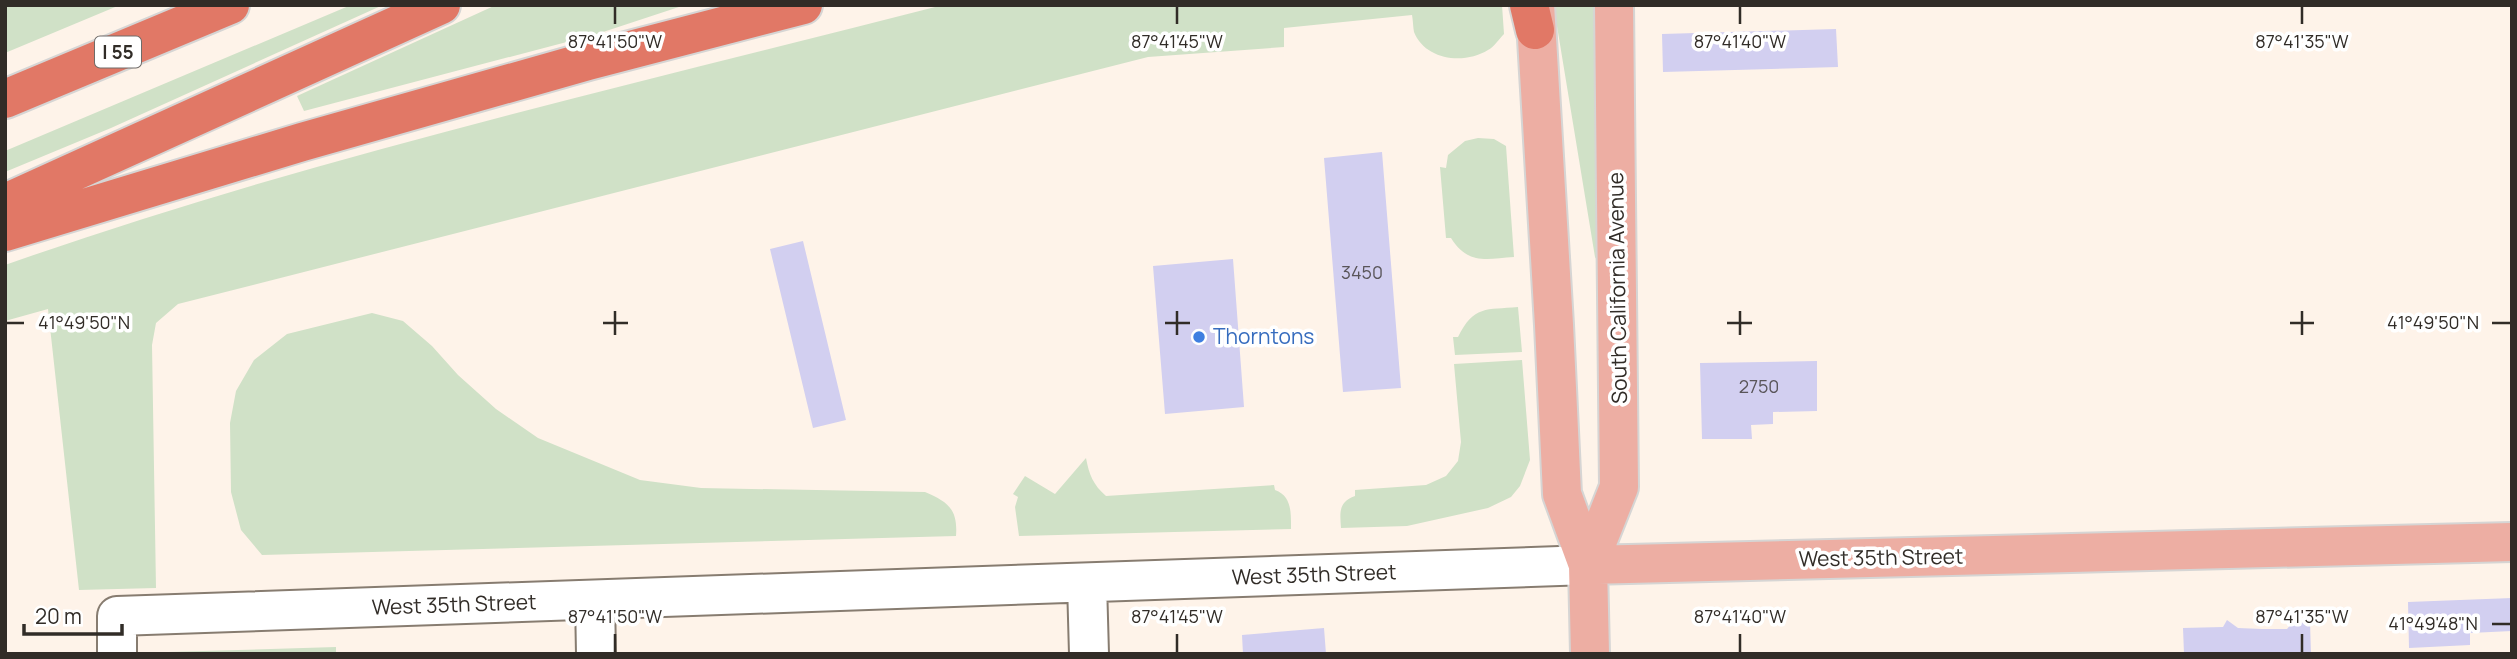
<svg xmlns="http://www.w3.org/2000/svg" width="2517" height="659" font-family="Manrope,sans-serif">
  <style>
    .green { fill: #d0e1c7 }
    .park { fill: url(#park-tufts) }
    .building { fill: #d2cff0 }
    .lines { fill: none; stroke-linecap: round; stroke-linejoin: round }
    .minor-casing { stroke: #877c70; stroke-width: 42 }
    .major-casing { stroke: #d6d5d4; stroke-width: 42 }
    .highway-casing { stroke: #d6d5d4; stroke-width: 42 }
    .minor { stroke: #fff; stroke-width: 38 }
    .major { stroke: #edaea3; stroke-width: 38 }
    .highway { stroke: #e17866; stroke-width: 38 }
    .ticks { fill: none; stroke: #312c27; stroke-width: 2.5 }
    .shop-dot { fill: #3f7fe0; stroke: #fff; stroke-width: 2.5 }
    .labels { text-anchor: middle; stroke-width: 7; stroke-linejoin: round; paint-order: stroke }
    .number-label { font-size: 18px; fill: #595559 }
    .shield { fill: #fff; stroke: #6f6b68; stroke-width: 2 }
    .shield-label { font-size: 19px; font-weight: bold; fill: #312c27 }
    .street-label { font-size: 21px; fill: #312c27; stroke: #fff }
    .shop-label { font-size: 21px; fill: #366cbe; stroke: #fff; text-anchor: start }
    .ticks-label { font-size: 18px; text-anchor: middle; fill: #312c27; stroke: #fff; stroke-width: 7; stroke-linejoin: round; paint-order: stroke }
  </style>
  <defs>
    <pattern id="park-tufts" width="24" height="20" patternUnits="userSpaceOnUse" patternTransform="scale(1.75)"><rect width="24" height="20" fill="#d0e1c7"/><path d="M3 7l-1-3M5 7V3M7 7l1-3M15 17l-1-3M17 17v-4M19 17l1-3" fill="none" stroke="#b3c1ab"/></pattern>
  </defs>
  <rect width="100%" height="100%" fill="#fef3e9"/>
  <!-- green -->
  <path class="green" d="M5 5H120L5 53Z
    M351 5H383L111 128 5 172V151Z
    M496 5H685L597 34 304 111 297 96Z
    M943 5H1502L1504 34C1499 39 1494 47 1488 50 1464 65 1425 60 1414 32 1413 27 1413 20 1412 15L1284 28V47L1148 57 178 304 156 323 152 345 156 588 79 590 48 309 5 321V265C311 157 629 86 943 5Z
    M1556 5H1594L1599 264 1595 257 1556 20Z
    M1478 138 1494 139 1506 146 1514 257C1486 259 1468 265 1451 238H1446L1440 167 1446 168 1448 155 1465 141Z
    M1518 307 1522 352 1455 355 1453 337H1458C1474 305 1486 310 1518 307Z
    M372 313 403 321 432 346 458 375 496 409 538 438 640 480 701 488 925 492C948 502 958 509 956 536L262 555 241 530 231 492 230 423 236 391 254 360 287 334Z
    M1522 360 1530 460 1520 486 1511 497 1488 508 1407 526 1341 528C1340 513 1338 502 1355 496V490L1426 485 1446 476 1458 461 1461 442 1454 364Z
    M1086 458C1089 474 1093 485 1106 496L1274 485 1275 490C1292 496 1291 513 1291 529L1019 536 1015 507 1018 497 1013 494 1025 476 1055 494Z"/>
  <!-- park -->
  <path class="park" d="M336 647V654H167L168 652Z"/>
  <!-- building -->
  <path class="building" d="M1836 29 1838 67 1663 72 1662 34Z
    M1382 152 1401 388 1343 392 1324 158Z
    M803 241 846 420 813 428 770 249Z
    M1233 259 1244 407 1165 414 1153 266Z
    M1817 361V411L1773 412V424L1751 425 1752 439H1702L1700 363Z
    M2512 598V631L2470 633V645L2409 648 2408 602Z
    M2227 620 2238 628 2262 629H2287L2292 623 2310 622 2311 654H2184L2183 628 2223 627Z
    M1324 628 1326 654H1243L1242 635Z"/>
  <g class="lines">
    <!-- minor casing -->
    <g class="minor-casing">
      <path id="minor" d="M1087 583 1089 654
        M595 600 596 654
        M117 654V616L1588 565"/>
    </g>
    <!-- major casing -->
    <g class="major-casing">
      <path id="major" d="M1535 5 1554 325 1562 494 1588 565 1590 654
        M1588 565 2512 542
        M1588 565 1619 487 1614 5"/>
    </g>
    <!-- highway casing -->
    <g class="highway-casing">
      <path id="highway" d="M1529 5 1535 30
        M5 99 230 5
        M5 203 441 5
        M5 232 302 142 588 61 803 5"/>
    </g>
    <!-- minor -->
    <use href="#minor" class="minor"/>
    <!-- major -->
    <use href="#major" class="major"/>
    <!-- highway -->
    <use href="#highway" class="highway"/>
  </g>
  <!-- ticks -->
  <path class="ticks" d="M615 7V24M1177 7V24M1740 7V24M2302 7V24M615 311V335M1177 311V335M1740 311V335M2302 311V335M7 323H24M603 323H628M1165 323H1190M1727 323H1752M2290 323H2314M2492 323H2510M2492 624H2510M615 634V652M1177 634V652M1740 634V652M2302 634V652"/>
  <!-- markers -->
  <circle class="shop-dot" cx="1199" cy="337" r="7"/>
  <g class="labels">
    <!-- number labels -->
    <g class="number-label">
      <text x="1362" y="279">3450</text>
      <text x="1759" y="393">2750</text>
    </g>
    <!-- shield labels -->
    <rect class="shield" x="95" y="36.5" width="46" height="31" rx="5"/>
    <g class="shield-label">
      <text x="118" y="59">I 55</text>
    </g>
    <!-- street labels -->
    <g class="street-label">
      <text transform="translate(1618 288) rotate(-91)" y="7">South California Avenue</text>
      <text transform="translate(1881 558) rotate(-1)" y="7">West 35th Street</text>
      <text transform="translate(1314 575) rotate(-2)" y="7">West 35th Street</text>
      <text transform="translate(454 605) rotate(-2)" y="7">West 35th Street</text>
    </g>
    <!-- shop labels -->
    <g class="shop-label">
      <text x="1213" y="344">Thorntons</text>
    </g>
  </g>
  <g class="ticks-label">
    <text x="615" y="48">87°41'50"W</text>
    <text x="1177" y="48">87°41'45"W</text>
    <text x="1740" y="48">87°41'40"W</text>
    <text x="2302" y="48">87°41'35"W</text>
    <text x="84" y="329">41°49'50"N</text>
    <text x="2433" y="329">41°49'50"N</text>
    <text x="615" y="623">87°41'50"W</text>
    <text x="1177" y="623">87°41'45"W</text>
    <text x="1740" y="623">87°41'40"W</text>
    <text x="2302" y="623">87°41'35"W</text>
    <text x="2433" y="630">41°49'48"N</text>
  </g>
  <!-- border -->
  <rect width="2517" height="659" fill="none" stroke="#312c27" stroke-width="14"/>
  <!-- scale -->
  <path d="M24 624v10h98v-10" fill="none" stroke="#312c27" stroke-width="3.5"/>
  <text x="35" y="624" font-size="21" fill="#312c27" stroke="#ffffff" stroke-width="5" paint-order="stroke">20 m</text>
</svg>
